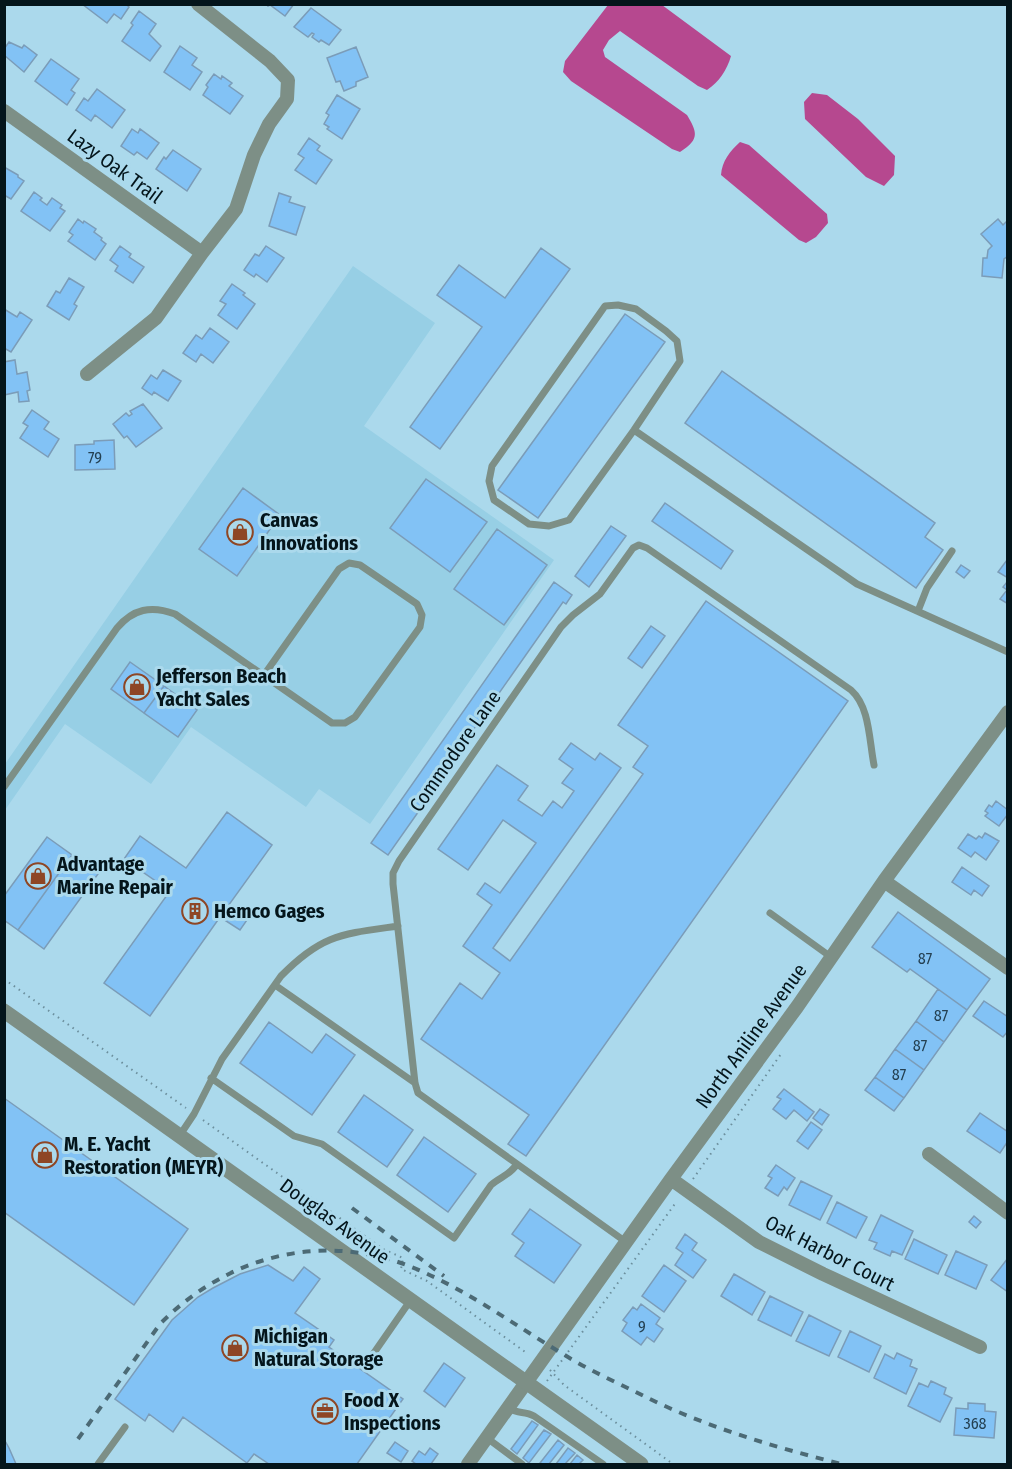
<svg xmlns="http://www.w3.org/2000/svg" width="1012" height="1469" font-family="'Fira Sans Condensed',sans-serif">
  <style>
    .built { fill: #97cfe5 }
    .water { fill: #b6488f }
    .building { fill: #82c2f5; stroke: #7b9cb8; stroke-width: 1.5 }
    .lines { fill: none; stroke-linecap: round; stroke-linejoin: round }
    .path { stroke: #6c8f9d; stroke-width: 2; stroke-dasharray: 1.5 4.5; stroke-linecap: butt }
    .service { stroke: #7d8f86; stroke-width: 7 }
    .minor { stroke: #7d8f86; stroke-width: 14 }
    .tertiary { stroke: #7d8f86; stroke-width: 15 }
    .rail { stroke: #4c6a75; stroke-width: 4; stroke-dasharray: 8 8; stroke-linecap: butt }
    .labels { text-anchor: middle; stroke-width: 6; stroke-linejoin: round; paint-order: stroke }
    .number-label { font-size: 16px; fill: #244052 }
    .street-label { font-size: 20px; fill: #04151b; stroke: #abd9ec }
    .poi-label { font-size: 20px; font-weight: bold; fill: #04151b; stroke: #abd9ec; text-anchor: start }
  </style>
  <rect width="100%" height="100%" fill="#abd9ec"/>
  <!-- built -->
  <path class="built" d="M353 266 435 323 364 426 554 560 370 824 319 789 306 807 191 727 151 784 65 724 5 810V764Z"/>
  <!-- water -->
  <path class="water" d="M608 5H662L731 56C727 70 719 82 707 90L698 86 620 31 609 40 603 50 605 57 687 115C698 133 699 140 680 152L672 149 571 81 563 72 565 61Z
    M812 93 827 95 858 119 895 156 894 175 884 186 866 177 805 119 804 102Z
    M740 142 749 145 827 214 828 223 816 237 806 243 799 240 721 175C722 161 730 151 740 142Z"/>
  <!-- building -->
  <path class="building" d="M82 4H126L129 7 121 19 114 14 107 23Z
    M266 4H294L285 16 270 5 268 6Z
    M311 8 341 30 329 45 321 40 319 42 312 37 314 34 312 33 308 37 294 27Z
    M139 11 156 24 149 34 161 46 150 61 122 41 133 25 131 23Z
    M9 42 22 48 24 45 37 55 24 72 4 55V49Z
    M180 46 197 58 192 65 202 72 190 90 164 72Z
    M356 47 368 77 356 82V86L344 91 340 81 336 82 327 58Z
    M51 59 79 79 71 90 75 93 67 105 35 81Z
    M214 74 221 79 222 76 232 83 229 86 243 96 230 114 203 95 208 87 206 85Z
    M97 89 125 110 112 128 95 115 91 121 76 110 84 98 88 101Z
    M337 95 360 109 342 139 327 129 329 127 324 124 329 115 326 113Z
    M132 129 138 133 140 129 159 143 147 159 137 152 134 155 121 146Z
    M309 138 320 146 317 150 332 160 316 184 295 170 304 158 298 154Z
    M173 150 201 169 187 191 156 169 164 157 166 159Z
    M4 167 18 175V177L24 181 11 199 4 195Z
    M34 192 42 198 40 200 47 205 52 198 62 205 60 208 65 211 50 231 21 211Z
    M279 193 291 197 289 202 305 207 296 235 269 226Z
    M78 219 83 223 84 221 96 229 94 232 102 238 101 240 106 244 95 260 68 241 73 235 69 232Z
    M998 219 1003 225 1008 220V256L1004 259 1002 278 982 276 983 258H987L988 250 992 246 981 234Z
    M120 246 131 254 129 257 144 267 133 283 115 271 118 266 110 260Z
    M266 246 284 258 267 282 256 274 254 277 244 270 255 254 259 256Z
    M541 248 570 269 440 449 410 427 482 327 437 295 459 265 505 298Z
    M69 278 84 287 74 304 77 306 69 320 47 306 56 291 60 293Z
    M232 284 245 293 243 295 255 304 237 329 218 315 226 304 220 301Z
    M4 309 17 317 20 312 32 320 11 352 4 348Z
    M625 314 665 342 538 518 498 490Z
    M210 328 229 342 213 363 201 354 196 362 183 353 196 335 202 339Z
    M15 360 17 374 27 372 30 390 27 391 29 401 19 402 18 392 4 395V362Z
    M163 370 181 381 168 401 154 392 152 395 142 388 151 375 157 379Z
    M722 371 935 523 925 537 943 550 916 588 685 423Z
    M143 404 162 428 136 447 127 436 124 438 113 424 126 413 129 416 132 414 130 411Z
    M32 410 49 422 44 429 59 439 48 457 20 438 28 426 23 423Z
    M114 440 115 469 75 470V445L94 444V441Z
    M426 479 487 522 450 572 390 528Z
    M243 488 280 515 237 576 199 549Z
    M665 503 733 551 721 569 652 521Z
    M611 526 626 536 589 587 575 576Z
    M497 529 547 565 504 625 454 589Z
    M1007 560H1008V578L998 572Z
    M961 565 970 571 964 578 956 572Z
    M554 582 572 595 566 604 563 602 431 790 433 791 388 855 371 843Z
    M1007 582H1008V604L1000 599 1007 590 1003 587Z
    M706 601 848 701 526 1156 508 1144 529 1115 421 1039 460 983 482 999 500 973 463 946 492 905 477 894 485 883 500 893 536 843 503 820 468 870 438 849 497 765 528 786 518 800 542 816 553 801 562 808 574 791 562 783 573 769 559 759 571 743 595 760 600 753 621 768 493 948 510 961 643 774 633 767 648 746 618 725Z
    M651 626 665 636 642 668 628 658Z
    M130 662 164 686 144 713 111 689Z
    M164 686 197 710 178 737 144 713Z
    M996 801 1008 810V814L999 826 985 816 988 813 985 811 989 805 992 807Z
    M227 812 272 845 228 906 247 920 240 930 220 917 150 1016 104 983 170 891 124 859 140 836 186 868Z
    M985 833 999 841 986 860 975 852 971 857 958 848 968 834 976 839 979 836 982 838Z
    M47 837 72 855 18 930 4 920V896Z
    M72 855 98 874 44 949 18 930Z
    M962 867 989 886 982 896 974 890 971 895 952 882Z
    M898 912 990 979 967 1010 910 969 907 972 872 947Z
    M938 989 967 1010 944 1042 916 1021Z
    M984 1001 1008 1017V1031L1003 1037 973 1016Z
    M916 1021 944 1042 924 1070 895 1049Z
    M269 1022 312 1053 326 1034 355 1055 312 1115 240 1063Z
    M895 1049 924 1070 904 1098 875 1077Z
    M875 1077 904 1098 894 1111 865 1090Z
    M784 1089 814 1112 807 1121 794 1110 786 1119 773 1109 781 1099 777 1097Z
    M364 1095 413 1130 387 1167 338 1132Z
    M4 1098 188 1229 134 1305 4 1212Z
    M820 1109 829 1115 822 1125 813 1118Z
    M980 1113 1008 1132V1141L1000 1153 967 1131Z
    M811 1122 822 1130 808 1149 797 1141Z
    M424 1137 476 1174 448 1212 397 1175Z
    M776 1165 795 1178 787 1190 784 1187 778 1196 765 1188 772 1178 768 1176Z
    M801 1181 832 1196 820 1220 789 1205Z
    M837 1202 867 1217 856 1238 827 1223Z
    M530 1209 581 1245 554 1283 515 1256 524 1243 512 1234Z
    M881 1215 913 1231 902 1255 892 1251 890 1256 874 1249 877 1243 869 1240Z
    M974 1216 981 1222 976 1228 969 1222Z
    M685 1234 697 1243 692 1250 706 1260 693 1278 675 1265 683 1253 676 1248Z
    M914 1239 947 1255 938 1274 905 1259Z
    M956 1251 987 1265 976 1289 945 1275Z
    M1008 1258V1292L991 1280Z
    M268 1265 293 1281 304 1267 320 1279 295 1313 334 1340 329 1347 403 1399 357 1464H269L254 1454 247 1463 183 1417 173 1432 149 1414 145 1421 115 1399 172 1320 198 1297 213 1288 240 1274Z
    M664 1265 686 1281 664 1312 642 1296Z
    M734 1274 765 1292 752 1315 721 1296Z
    M770 1296 803 1312 791 1336 758 1320Z
    M641 1304 660 1318 656 1324 663 1329 654 1342 647 1337 641 1345 622 1331 627 1323 623 1320 633 1307 637 1310Z
    M809 1315 841 1331 829 1356 796 1341Z
    M850 1331 881 1346 869 1372 838 1357Z
    M897 1353 912 1360 910 1366 917 1369 906 1394 874 1378 885 1354 894 1359Z
    M444 1363 465 1378 445 1407 424 1391Z
    M931 1381 946 1388 944 1394 952 1398 940 1422 908 1406 919 1383 928 1387Z
    M968 1403 985 1404V1411L996 1412 994 1438 954 1435 956 1408 968 1409Z
    M532 1421 538 1425 517 1454 511 1449Z
    M544 1430 551 1434 529 1463 523 1458Z
    M4 1439 9 1448 16 1464H4Z
    M558 1440 564 1445 549 1464H542L540 1463Z
    M395 1442 408 1451 401 1462 387 1453Z
    M430 1448 438 1454 431 1464H416L412 1461 419 1451 425 1455Z
    M568 1448 575 1453 565 1464H556Z
    M577 1455 583 1460 579 1464H570Z"/>
  <g class="lines">
    <!-- path -->
    <path class="path" d="M4 979 186 1108
      M203 1120 383 1249 403 1258 401 1269 427 1281 528 1354
      M693 1179 781 1054
      M550 1370 564 1385 673 1464
      M547 1381 677 1201"/>
    <!-- service -->
    <path class="service" d="M618 305 636 309 666 331 677 341 680 361 634 430 569 520 549 526 529 524 494 500 489 481 492 466 605 306Z
      M634 430 857 584 1008 652
      M918 611 927 588 952 551
      M4 787 117 628C133 609 151 605 175 614L332 723H345L355 717 420 627 422 615 417 604 360 565 349 563 339 569 264 675
      M770 913 831 957
      M275 985 415 1083
      M211 1078 294 1136 322 1144 454 1238 491 1185C500 1177 510 1175 517 1164
      M180 1135 194 1114 222 1059 281 976C322 934 342 934 398 926
      M626 1242 418 1093 415 1083 393 884V873L399 861 561 627 573 615 600 594 633 548 639 545 647 548 851 690C870 707 869 740 874 765
      M369 1360 410 1301
      M508 1408C517 1414 525 1411 534 1416L603 1464
      M487 1438 522 1464
      M98 1464 125 1427"/>
    <!-- minor -->
    <path class="minor" d="M4 111 202 253
      M87 374 156 318 202 253 236 209 254 155 269 124 287 99 288 80 270 61 198 4
      M884 881 1008 968
      M929 1154 1008 1213
      M671 1179 759 1242 823 1274 980 1347
      M468 1464 671 1179 797 1007 884 881 1008 712"/>
    <!-- tertiary -->
    <path class="tertiary" d="M4 1011 641 1464"/>
    <!-- rail -->
    <path class="rail" d="M352 1208 444 1276
      M78 1439 160 1324C224 1259 314 1233 401 1263 459 1284 511 1323 563 1354 590 1371 620 1384 648 1398 709 1428 775 1447 841 1464"/>
  </g>
  <!-- icons -->
  <defs>
    <g id="shop-ring" transform="scale(1.35)"><circle r="9.5" fill="#abd9ec" stroke="#8e4625" stroke-width="1.5"/><path d="M-5-2.5h2.3a2.7 3.5 0 0 1 5.4 0H5L5.5 6h-11ZM-1.5-2.5h3a1.5 2.3 0 0 0-3 0Z" fill="#8e4625"/></g>
    <g id="building-ring" transform="scale(1.35)"><circle r="9.5" fill="#abd9ec" stroke="#8e4625" stroke-width="1.5"/><path d="M-4-6H4V6H1V3H-1V6H-4ZM-2.5-4.3h1.7v1.8h-1.7ZM.8-4.3h1.7v1.8H.8ZM-2.5-1h1.7V.8h-1.7ZM.8-1h1.7V.8H.8Z" fill="#8e4625"/></g>
    <g id="office-ring" transform="scale(1.35)"><circle r="9.5" fill="#abd9ec" stroke="#8e4625" stroke-width="1.5"/><path d="M-6-3h4V-5.5h4V-3h4V5H-6ZM-1-4.5V-3h2v-1.5ZM-6 0V1H6V0Z" fill="#8e4625"/></g>
  </defs>
  <g fill-rule="evenodd">
    <use href="#shop-ring" x="240" y="532"/>
    <use href="#shop-ring" x="137" y="687"/>
    <use href="#shop-ring" x="38" y="876"/>
    <use href="#building-ring" x="195" y="911"/>
    <use href="#shop-ring" x="45" y="1155"/>
    <use href="#shop-ring" x="235" y="1348"/>
    <use href="#office-ring" x="325" y="1411"/>
  </g>
  <g class="labels">
    <!-- number labels -->
    <g class="number-label">
      <text x="95" y="463">79</text>
      <text x="925" y="964">87</text>
      <text x="941" y="1021">87</text>
      <text x="920" y="1051">87</text>
      <text x="899" y="1080">87</text>
      <text x="642" y="1332">9</text>
      <text x="975" y="1429">368</text>
    </g>
    <!-- street labels -->
    <g class="street-label">
      <text transform="translate(115 166) rotate(36)" y="7">Lazy Oak Trail</text>
      <text transform="translate(455 751) rotate(-55)" y="7">Commodore Lane</text>
      <text transform="translate(751 1036) rotate(-54)" y="7">North Aniline Avenue</text>
      <text transform="translate(335 1221) rotate(36)" y="7">Douglas Avenue</text>
      <text transform="translate(830 1253) rotate(27)" y="7">Oak Harbor Court</text>
    </g>
    <!-- poi labels -->
    <g class="poi-label">
      <text x="260" y="527">Canvas<tspan x="260" dy="23">Innovations</tspan></text>
      <text x="156" y="683">Jefferson Beach<tspan x="156" dy="23">Yacht Sales</tspan></text>
      <text x="57" y="871">Advantage<tspan x="57" dy="23">Marine Repair</tspan></text>
      <text x="214" y="918">Hemco Gages</text>
      <text x="64" y="1151">M. E. Yacht<tspan x="64" dy="23">Restoration (MEYR)</tspan></text>
      <text x="254" y="1343">Michigan<tspan x="254" dy="23">Natural Storage</tspan></text>
      <text x="344" y="1407">Food X<tspan x="344" dy="23">Inspections</tspan></text>
    </g>
  </g>
  <!-- border -->
  <rect width="1012" height="1469" fill="none" stroke="#04151b" stroke-width="12"/>
</svg>
